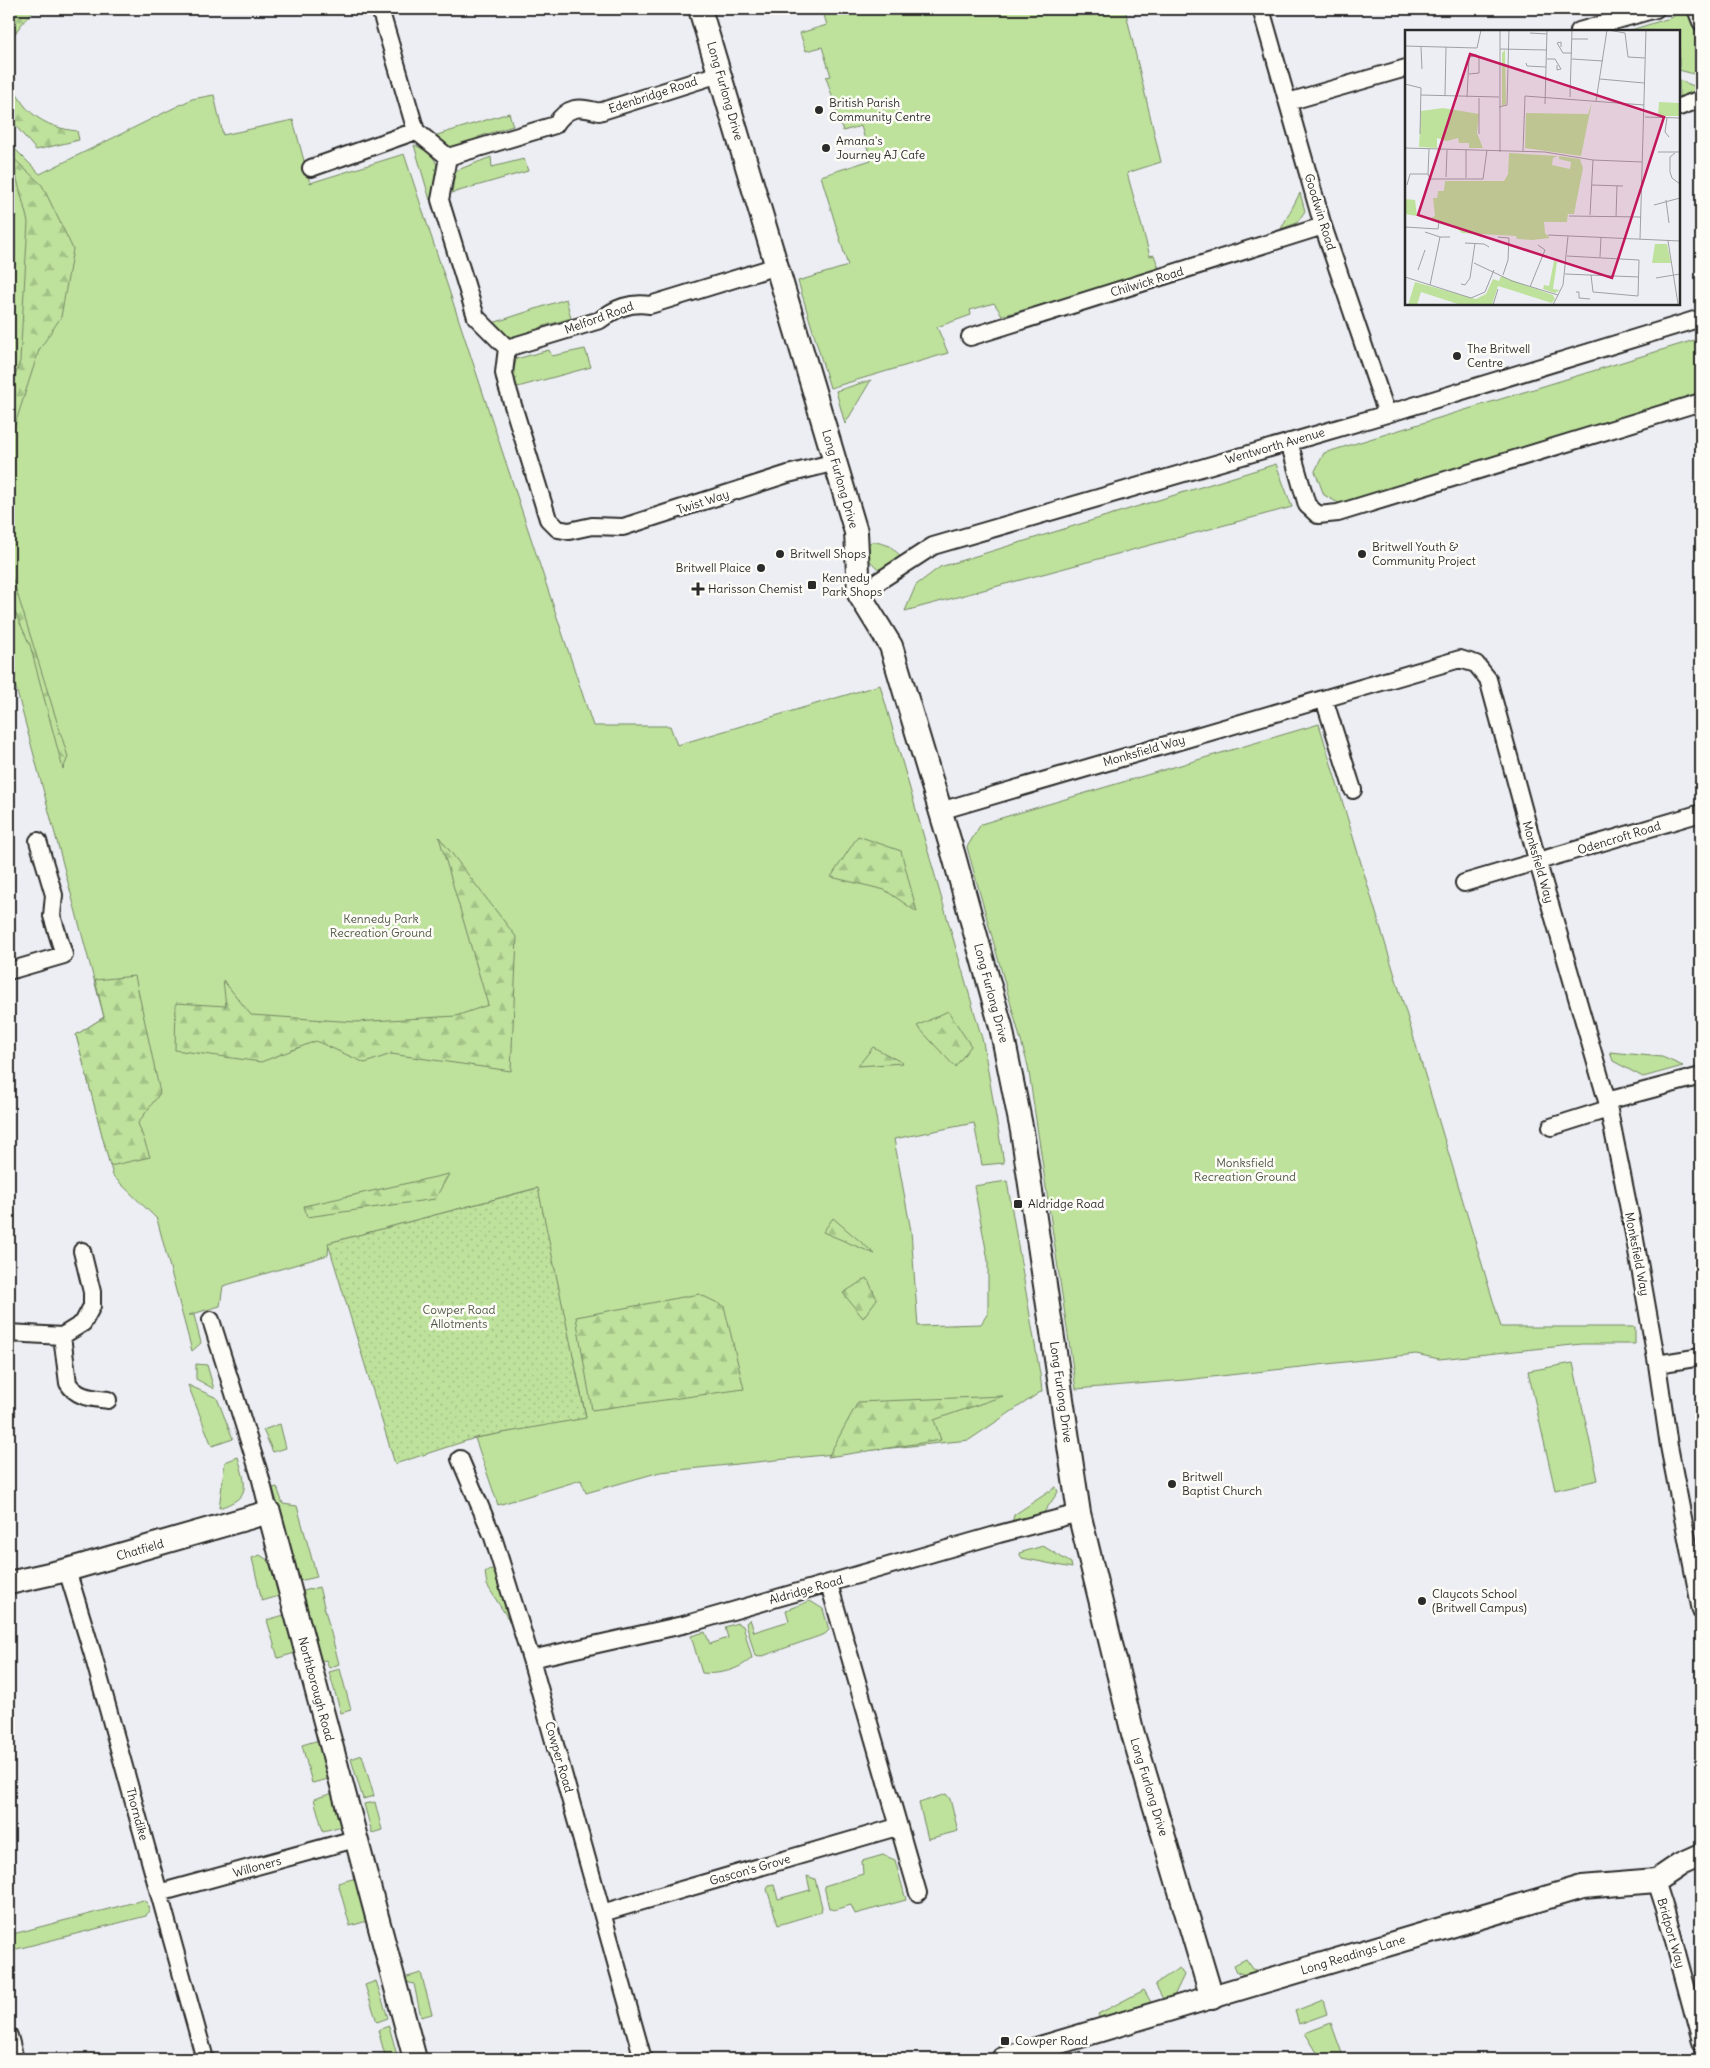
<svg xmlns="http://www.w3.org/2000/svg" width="1710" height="2068" font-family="Delius,sans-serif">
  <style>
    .green { fill: #bee29c; stroke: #748664 }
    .forest { fill: url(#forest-firs); stroke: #748664 }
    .garden { fill: url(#garden-dots); stroke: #748664 }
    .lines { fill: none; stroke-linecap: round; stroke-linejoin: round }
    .street-casing { stroke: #2b2b2b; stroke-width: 20 }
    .secondary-casing { stroke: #2b2b2b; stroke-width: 26 }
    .street { stroke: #fdfcf7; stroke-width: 16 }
    .secondary { stroke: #fdfcf7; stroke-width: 22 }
    .poi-dot { fill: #2b2b2b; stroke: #fdfcf7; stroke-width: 2 }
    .labels { text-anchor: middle; stroke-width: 5; stroke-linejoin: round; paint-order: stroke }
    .street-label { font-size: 12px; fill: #2b2b2b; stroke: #fdfcf7 }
    .poi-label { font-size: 12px; fill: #2b2b2b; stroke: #fdfcf7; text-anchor: start }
    .park-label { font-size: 12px; fill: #505947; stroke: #fdfcf7 }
    .inset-road { fill: none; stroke: #9fa0a3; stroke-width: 1 }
    .view { fill: #c2185b; fill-opacity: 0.15; stroke: #c2185b; stroke-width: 2.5 }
    .inset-edge { fill: none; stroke: #2b2b2b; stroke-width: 2.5 }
  </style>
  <defs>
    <pattern id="forest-firs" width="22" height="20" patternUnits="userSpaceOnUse" patternTransform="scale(1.25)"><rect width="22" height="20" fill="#bee29c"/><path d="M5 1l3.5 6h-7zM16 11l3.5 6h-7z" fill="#a3c287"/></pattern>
    <pattern id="garden-dots" width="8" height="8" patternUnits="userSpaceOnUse" patternTransform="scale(1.25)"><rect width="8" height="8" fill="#bee29c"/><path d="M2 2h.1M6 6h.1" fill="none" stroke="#a3c287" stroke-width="1.8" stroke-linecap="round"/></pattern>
  </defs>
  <rect width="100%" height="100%" fill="#eceef3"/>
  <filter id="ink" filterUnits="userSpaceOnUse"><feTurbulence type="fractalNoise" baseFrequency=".02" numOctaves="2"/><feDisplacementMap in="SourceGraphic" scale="10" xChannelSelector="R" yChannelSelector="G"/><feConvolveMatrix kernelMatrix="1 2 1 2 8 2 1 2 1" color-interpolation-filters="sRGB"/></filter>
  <g filter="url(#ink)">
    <!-- green -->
    <path class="green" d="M822 9H1125L1161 162 1127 173 1150 256 1154 255 1160 271 1005 315H1002L994 303 970 310 971 315 937 327 948 353 830 388 798 281 848 266 821 176 871 160 861 126 843 131 826 77 831 76 822 47 806 51 800 33 827 25Z
      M1678 9 1686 10 1690 14 1701 49V76L1679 70V31H1628L1673 17Z
      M1679 80 1701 89V93L1679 99Z
      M214 95 223 135 293 120 310 183 404 154 593 726H670L677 745 880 685 983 1042 1004 1163 982 1165 974 1123 894 1139 911 1231 918 1326 981 1324 988 1313V1260L974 1186 1007 1181 1040 1374 1042 1391 969 1440 660 1472 586 1493 581 1480 498 1505 475 1438 586 1417 537 1188 329 1243 328 1255 223 1286 220 1306 189 1315H194L201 1343 192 1351 157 1219 113 1176 76 1035 104 1017 9 662V380L15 243 13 226 15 216 9 165V143L40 174 192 99Z
      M509 113 513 126 478 137 480 143 450 152 443 141 434 136Z
      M414 145C443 156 442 175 430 200Z
      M491 157 492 167 524 159 528 171 452 193 455 171Z
      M1300 193 1305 211 1297 223 1281 229Z
      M566 299 571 318 541 327 542 335 512 343 490 324Z
      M1701 338V392L1342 505 1324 495 1315 471 1324 453Z
      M585 349 591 367 514 388 512 379 516 359 549 350 552 356Z
      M871 380 845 424 836 391Z
      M1276 464 1292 507 905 611 916 585 940 567Z
      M873 541 890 546 904 559 893 567 878 569 868 559 865 546Z
      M1319 724 1501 1327H1635V1344H1582L1439 1359 1416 1354 1185 1380 1076 1389 1028 1066 967 847 981 824Z
      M1610 1052 1662 1057 1683 1066 1643 1077 1613 1061Z
      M1573 1363 1598 1480 1555 1490 1528 1371Z
      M196 1364 207 1365 214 1389 196 1379Z
      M188 1385 217 1398 233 1439 212 1446Z
      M280 1424 286 1448 273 1452 263 1430Z
      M238 1457C246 1486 252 1497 219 1508L225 1462Z
      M277 1487 283 1504 297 1506 317 1577 299 1581 273 1488Z
      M1056 1487 1058 1492 1038 1521 1012 1523 1014 1515Z
      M1043 1546 1071 1563 1072 1568 1022 1558 1019 1553Z
      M260 1555 269 1561 279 1596 262 1601 252 1558Z
      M490 1569 498 1572 512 1625 487 1585 485 1572Z
      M319 1587 339 1664 329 1668 326 1660 320 1661 300 1592Z
      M810 1601 823 1609 829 1630 825 1634 760 1657 755 1656 746 1623 750 1619 754 1632 789 1621 786 1610Z
      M284 1615 295 1653 278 1658 267 1620Z
      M737 1623 743 1626 752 1658C739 1670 719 1675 702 1673L691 1636 705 1632 710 1644 728 1638 725 1627Z
      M340 1669 351 1710 341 1713 329 1672Z
      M319 1740 329 1779 312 1783 302 1745Z
      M362 1755 374 1796 363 1799 351 1759Z
      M333 1793 342 1826 323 1831 314 1799Z
      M946 1794 950 1799 958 1831 928 1839 919 1803Z
      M375 1802 382 1830 372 1833 364 1804Z
      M883 1855 895 1860 906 1900 855 1914 851 1905 833 1910 829 1908 824 1886 863 1874 862 1861Z
      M807 1876 815 1879 822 1907 821 1912 778 1925 767 1889 769 1886 774 1885 778 1899 810 1890Z
      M356 1878 367 1921 350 1926 338 1883Z
      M143 1900 147 1903 149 1910 146 1916 9 1951V1935Z
      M1246 1959 1253 1969 1267 1973 1262 1981 1237 1972 1234 1965Z
      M1179 1968 1184 1975 1173 1998 1164 2001 1155 1984Z
      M421 1973 432 2014 421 2017 414 1984 406 1982 404 1978Z
      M376 1981 388 2018 377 2022 365 1985Z
      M1144 1990 1152 2004 1101 2022 1098 2014Z
      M1323 2000 1327 2014 1299 2024 1295 2011Z
      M1331 2023 1344 2059H1321L1305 2033Z
      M389 2026 398 2059H386L378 2030Z"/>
    <!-- forest -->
    <path class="forest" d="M9 9H35C28 17 18 27 13 37 11 42 12 50 11 56 7 99 35 127 77 131L79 140 36 150 9 118Z
      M11 156 42 185 73 249 61 317 39 350 9 443V395L20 361 28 222Z
      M9 567 68 757 63 769 30 645 9 599Z
      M858 836 901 851 917 912 885 890 831 877Z
      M439 837 517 938 511 1071 391 1054 365 1063 316 1041 261 1062 175 1050 176 1003 226 1006 223 980 251 1015 355 1022 456 1016 488 1005Z
      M135 976 160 1093 138 1123 150 1157 110 1166 76 1035 104 1017 95 980Z
      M948 1011 971 1046 955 1067 917 1026Z
      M873 1047 903 1063 858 1066Z
      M449 1174 435 1199 307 1217 304 1206Z
      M833 1218 875 1254 823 1232Z
      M867 1278 877 1299 863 1318 843 1293Z
      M699 1294 724 1306 744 1389 592 1410 576 1317Z
      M1003 1396 934 1420 941 1440 828 1457 858 1402Z"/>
    <!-- garden -->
    <path class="garden" d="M538 1188 586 1418 475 1438 395 1464 328 1243Z"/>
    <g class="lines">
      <!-- street casing -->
      <g class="street-casing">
        <path id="street" d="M380 9 416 131 448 157
          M1261 9 1323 226 1387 414
          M1696 9 1701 22
          M1579 31 1656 9
          M1288 102 1406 68
          M1679 107 1701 99
          M448 157 555 125C568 106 578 106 599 112L719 74
          M448 157 440 200 476 317 507 348
          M311 168 416 131
          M970 337 1323 226
          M507 348 504 373 507 386 548 519 558 529 569 531 592 526 623 527 788 474 836 462
          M507 348 600 320C616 308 630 302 650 305L777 266
          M1289 442 1307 505 1318 515 1338 513 1701 402
          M859 594 933 546 1387 414 1701 318
          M1324 699 1353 790
          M940 811 1460 659 1476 664 1488 679 1538 863 1607 1101 1634 1234 1657 1364 1669 1446 1701 1611
          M1464 883 1701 813
          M9 971 64 955 52 916 54 895 38 841
          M1607 1101 1701 1076
          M1551 1127 1608 1109
          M211 1320 260 1476 269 1512
          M9 1333 62 1336 83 1323 92 1306V1292L82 1251
          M62 1336 68 1383C77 1398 92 1398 108 1400
          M1657 1364 1701 1357
          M460 1459 493 1537 531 1659 643 2059
          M67 1570 93 1655 205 2059
          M829 1584 918 1893
          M531 1659 687 1624 999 1534 1079 1513
          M1656 1881 1666 1912 1701 2042
          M159 1893 355 1839
          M602 1913 897 1827
          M9 2036 15 2059"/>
      </g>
      <!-- secondary casing -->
      <g class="secondary-casing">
        <path id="secondary" d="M700 9 856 532 859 594 891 646 954 856 1001 1027 1022 1131 1079 1513 1133 1734 1212 1998
          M9 1583 67 1570 269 1512 415 2059
          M1003 2059 1582 1887 1656 1881 1681 1864 1701 1855"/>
      </g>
      <!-- street -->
      <use href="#street" class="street"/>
      <!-- secondary -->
      <use href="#secondary" class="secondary"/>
    </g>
  </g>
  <!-- markers -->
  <g class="poi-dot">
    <circle cx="819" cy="110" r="5"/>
    <circle cx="826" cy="148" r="5"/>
    <circle cx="1457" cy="356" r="5"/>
    <circle cx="780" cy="554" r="5"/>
    <circle cx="1362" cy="554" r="5"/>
    <circle cx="761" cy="568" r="5"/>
    <rect x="807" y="580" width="10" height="10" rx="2.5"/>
    <path d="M695.5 581.5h5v5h5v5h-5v5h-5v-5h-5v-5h5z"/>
    <rect x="1013" y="1199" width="10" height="10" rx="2.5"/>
    <circle cx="1172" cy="1484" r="5"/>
    <circle cx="1422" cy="1601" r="5"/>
    <rect x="1000" y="2036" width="10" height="10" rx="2.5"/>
  </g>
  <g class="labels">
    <!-- street labels -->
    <g class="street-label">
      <text transform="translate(725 91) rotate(74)" y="4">Long Furlong Drive</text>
      <text transform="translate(653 95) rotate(-18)" y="4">Edenbridge Road</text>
      <text transform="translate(1320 212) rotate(73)" y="4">Goodwin Road</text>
      <text transform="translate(1147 282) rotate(-17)" y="4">Chilwick Road</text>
      <text transform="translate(599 318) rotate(-20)" y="4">Melford Road</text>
      <text transform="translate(1275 446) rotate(-16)" y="4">Wentworth Avenue</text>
      <text transform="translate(840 479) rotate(74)" y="4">Long Furlong Drive</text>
      <text transform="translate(703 502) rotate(-18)" y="4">Twist Way</text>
      <text transform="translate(1144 751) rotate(-16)" y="4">Monksfield Way</text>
      <text transform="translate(1619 838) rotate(-17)" y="4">Odencroft Road</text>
      <text transform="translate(1538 862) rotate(74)" y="4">Monksfield Way</text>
      <text transform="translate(991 993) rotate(75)" y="4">Long Furlong Drive</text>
      <text transform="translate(1637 1254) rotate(79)" y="4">Monksfield Way</text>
      <text transform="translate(1061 1392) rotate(82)" y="4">Long Furlong Drive</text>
      <text transform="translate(140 1550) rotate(-16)" y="4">Chatfield</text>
      <text transform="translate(806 1590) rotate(-16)" y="4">Aldridge Road</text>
      <text transform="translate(316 1689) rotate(75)" y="4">Northborough Road</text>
      <text transform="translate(559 1757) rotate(74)" y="4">Cowper Road</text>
      <text transform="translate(1149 1787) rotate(73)" y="4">Long Furlong Drive</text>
      <text transform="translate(137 1814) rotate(75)" y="4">Thorndike</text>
      <text transform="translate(257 1867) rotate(-15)" y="4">Willoners</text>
      <text transform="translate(750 1870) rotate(-16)" y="4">Gascon's Grove</text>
      <text transform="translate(1671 1933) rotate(74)" y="4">Bridport Way</text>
      <text transform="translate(1353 1955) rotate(-17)" y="4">Long Readings Lane</text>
    </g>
    <!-- poi labels -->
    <g class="poi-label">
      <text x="829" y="107">British Parish<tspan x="829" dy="14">Community Centre</tspan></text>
      <text x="836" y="145">Amana's<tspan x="836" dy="14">Journey AJ Cafe</tspan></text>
      <text x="1467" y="353">The Britwell<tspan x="1467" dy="14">Centre</tspan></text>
      <text x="1372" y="551">Britwell Youth &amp;<tspan x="1372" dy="14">Community Project</tspan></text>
      <text x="790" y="558">Britwell Shops</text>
      <text x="751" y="572" text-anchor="end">Britwell Plaice</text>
      <text x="822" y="582">Kennedy<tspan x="822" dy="14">Park Shops</tspan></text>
      <text x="708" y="593">Harisson Chemist</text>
      <text x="1028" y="1208">Aldridge Road</text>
      <text x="1182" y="1481">Britwell<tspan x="1182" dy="14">Baptist Church</tspan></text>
      <text x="1432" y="1598">Claycots School<tspan x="1432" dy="14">(Britwell Campus)</tspan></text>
      <text x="1015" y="2045">Cowper Road</text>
    </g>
    <!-- park labels -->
    <g class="park-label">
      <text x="381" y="923">Kennedy Park<tspan x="381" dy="14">Recreation Ground</tspan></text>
      <text x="1245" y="1167">Monksfield<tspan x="1245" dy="14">Recreation Ground</tspan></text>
      <text x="459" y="1314">Cowper Road<tspan x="459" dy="14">Allotments</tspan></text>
    </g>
  </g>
  <!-- overview -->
  <g transform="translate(1405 30)">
    <rect width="275" height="275" fill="#eceef3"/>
    <path d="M100 20 101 74 97 76V23ZM187 72 176 126 120 118 121 83 183 84ZM254 72 274 73V86H253ZM38 78 74 84 72 103 78 118H64V113H54L53 108 42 111 32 108V118L14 117 16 81ZM104 123 153 126 148 128 147 135 165 139 166 132 154 129V126L175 129 178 138 169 184H162L164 173 139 191 140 203 145 208 127 210 112 209 111 206 57 203 48 195 24 189 30 186 28 168H32L33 161H39L40 151H99L103 144ZM250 214H262L266 233H247ZM149 231 152 232 148 259 155 260 150 263 138 259 139 255 144 256ZM96 246 148 265 150 269 147 273 93 256 87 275H56L16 262 12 275H3L10 252 71 269 81 264 88 249 94 251Z" fill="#bee29c"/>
    <path d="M157 157H166L163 172 154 171ZM117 165 129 169 117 200 112 199V194L116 192 122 170 105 169ZM0 169 10 170 12 186 0 184Z" fill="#bee29c"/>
    <path d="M141 170 164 173 162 192H139Z" fill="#bee29c"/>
    <path class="inset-road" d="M203 0 220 3 223 27 240 28M125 3 142 4M167 9H183M0 16 72 18 76 0M16 17 17 39M156 17V12L152 13 158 23H167M95 19 142 20M142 29H150L156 39 152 40V35M167 29 198 31M121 33 122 36 141 37M64 44 74 43V27L70 24M195 49 239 53M0 54 16 58 15 104M16 65 94 67M40 66 41 17M62 67 64 27 70 26M165 67 167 0M191 71 202 0M140 74 142 0M94 77 102 75 104 0M240 87 275 88M262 88 260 102 264 107M74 104V68M0 118 140 122 188 130 237 132M118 121 120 66 239 75M95 122V0M253 122H275M270 123 265 127V142L267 148 275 154M23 144 25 149H78L82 120M41 147 42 120M61 148V120M2 155 5 144H23L24 119M187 155 218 156M261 170 264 193M249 175 275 168M185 185 188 130M164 186 236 187M211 187 212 156M0 197 33 199 34 191M20 202 35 207M143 205 275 211M93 207 104 208 103 230 98 245M235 209 241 0M263 211 273 274M60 213 79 214 84 217M162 226 234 230 233 266 188 262 186 245M195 227 196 207M69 233 107 251 153 265M13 240 20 220M160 244 234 247M0 247 66 268 80 262 89 240M251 248 275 244M56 254 60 255 65 248 70 213M25 255 35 207H45M125 257 140 220 133 215M171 262H174V268L185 269M88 275 93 259M148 275 158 255 163 206"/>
    <path class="view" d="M65 24 259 87 207 248 13 185Z"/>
    <rect width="275" height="275" class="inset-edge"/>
  </g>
  <!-- margin -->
  <rect width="1710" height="2068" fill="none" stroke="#fdfcf7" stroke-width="30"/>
  <rect x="15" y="15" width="1680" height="2038" fill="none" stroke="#2b2b2b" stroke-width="2" filter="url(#ink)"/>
</svg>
